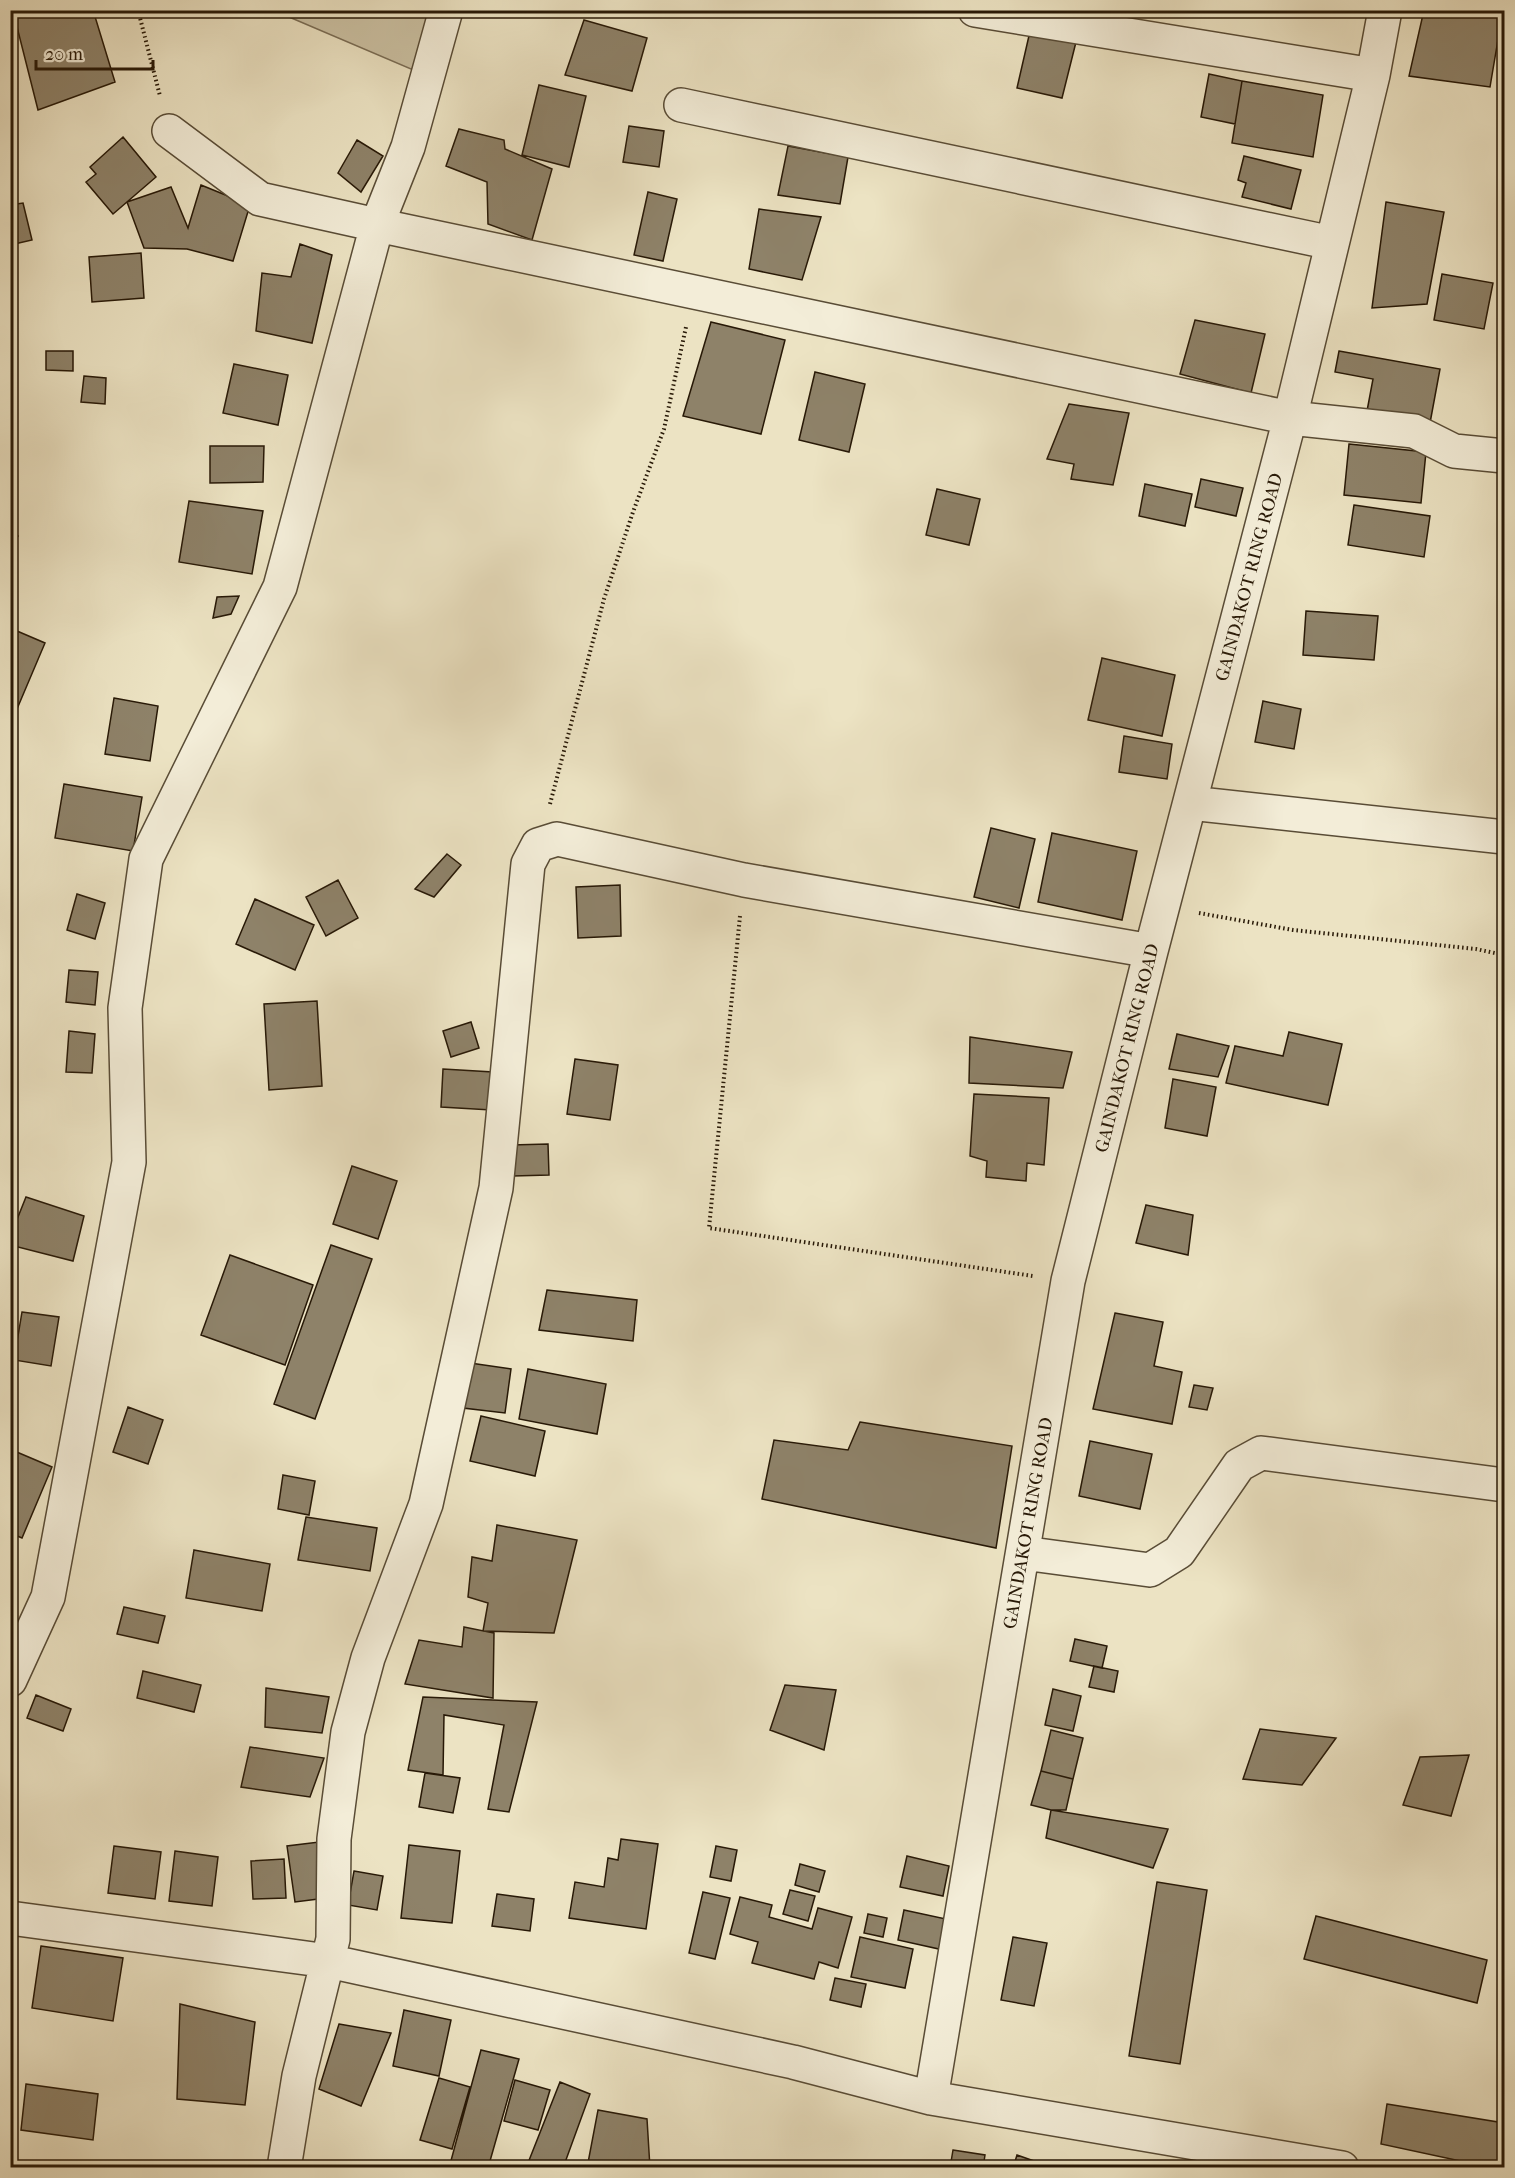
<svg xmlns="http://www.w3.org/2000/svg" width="1515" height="2178" font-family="'IM FELL French Canon',serif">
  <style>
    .green { fill: #cbc1a3; stroke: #7a6d55; stroke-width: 1.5 }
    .building { fill: #8e8269; stroke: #281907; stroke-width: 1.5 }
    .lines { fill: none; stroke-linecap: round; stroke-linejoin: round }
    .minor-casing { stroke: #594c36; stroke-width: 36 }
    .path { stroke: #281907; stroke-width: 4; stroke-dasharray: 1.5 3; stroke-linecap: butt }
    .minor { stroke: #f3edd8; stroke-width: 33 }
    .labels { text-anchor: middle; stroke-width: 6; stroke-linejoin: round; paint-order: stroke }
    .street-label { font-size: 18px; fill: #281907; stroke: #f3edd8 }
  </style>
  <rect width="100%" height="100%" fill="#ece3c3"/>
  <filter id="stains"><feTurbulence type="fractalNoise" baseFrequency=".00333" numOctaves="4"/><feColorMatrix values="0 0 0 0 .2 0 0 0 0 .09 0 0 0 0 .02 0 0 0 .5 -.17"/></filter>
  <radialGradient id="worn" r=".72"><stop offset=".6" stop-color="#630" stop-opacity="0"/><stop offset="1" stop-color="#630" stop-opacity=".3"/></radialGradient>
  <!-- green -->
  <path class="green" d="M275 11H436L425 75Z"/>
  <!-- building -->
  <path class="building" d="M34 10H93L115 82 38 110 14 15Z
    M1424 10H1503L1490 87 1409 76Z
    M584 20 647 38 632 91 565 75Z
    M1031 27 1077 38 1062 98 1017 88Z
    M1209 74 1242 81 1235 124 1201 117Z
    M1242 81 1323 95 1313 157 1232 143Z
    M539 85 586 96 569 167 522 155Z
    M629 126 664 131 659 167 623 162Z
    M459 129 504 140 505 149 552 169 532 240 488 224 487 182 446 166Z
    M123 137 156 177 113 214 86 182 96 174 90 167Z
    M357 140 383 156 361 192 338 173Z
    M788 146 848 157 840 204 778 195Z
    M1244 156 1301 170 1291 209 1242 197 1246 183 1238 180Z
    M201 185 250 205 233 261 187 249 144 248 127 202 171 187 188 228Z
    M648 192 677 199 663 261 634 255Z
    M1386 202 1444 212 1427 304 1372 308Z
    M23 203 32 240 10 245V205Z
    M759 209 821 217 802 280 749 269Z
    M300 244 332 255 312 343 256 331 262 273 291 277Z
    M141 253 144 298 92 302 89 257Z
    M1442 274 1493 283 1484 329 1434 320Z
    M1195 320 1265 334 1251 393 1180 374Z
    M711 322 785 340 761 434 683 416Z
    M46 351H73V371L46 370Z
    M1339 351 1440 369 1430 423 1367 411 1373 379 1335 372Z
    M234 364 288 375 278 425 223 413Z
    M815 372 865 384 849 452 799 440Z
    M84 376 106 378 105 404 81 402Z
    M1069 404 1129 413 1113 485 1071 479 1074 464 1047 459Z
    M1349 444 1426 452 1421 503 1344 495Z
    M210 446H264L263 482 210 483Z
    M1201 479 1243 488 1236 516 1195 507Z
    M1145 484 1192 494 1185 526 1139 516Z
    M937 489 980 499 969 545 926 535Z
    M189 501 263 511 252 574 179 562Z
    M1354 505 1430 516 1424 557 1348 545Z
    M10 532 18 536 10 549Z
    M239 596 231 614 213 618 217 597Z
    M1306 611 1378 616 1374 660 1303 655Z
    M10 628 45 643 14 716 10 714Z
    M1102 658 1175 675 1162 736 1088 720Z
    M114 698 158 706 150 761 105 754Z
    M1263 701 1301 709 1294 749 1255 742Z
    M1124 736 1172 744 1167 779 1119 772Z
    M64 784 142 797 133 851 55 838Z
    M991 828 1035 839 1019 908 974 897Z
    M1052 833 1137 851 1122 920 1038 902Z
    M447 854 461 865 434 897 415 889Z
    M338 880 358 918 326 936 306 897Z
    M620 885 621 936 578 938 576 887Z
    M77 894 105 903 95 939 67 930Z
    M255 899 314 925 295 970 236 944Z
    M69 970 98 972 95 1005 66 1002Z
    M317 1001 322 1086 269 1090 264 1004Z
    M471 1022 479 1048 451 1057 443 1031Z
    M69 1031 95 1034 92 1073 66 1072Z
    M1289 1032 1342 1044 1328 1105 1226 1083 1235 1046 1283 1056Z
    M1177 1034 1229 1046 1218 1077 1169 1069Z
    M970 1037 1072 1052 1063 1088 969 1083Z
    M575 1059 618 1065 610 1120 567 1114Z
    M443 1069 493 1072 491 1110 441 1107Z
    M1173 1079 1216 1087 1207 1136 1165 1128Z
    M974 1094 1049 1098 1044 1165 1027 1163 1026 1181 986 1177 987 1161 970 1156Z
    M548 1144 549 1175 513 1176 511 1145Z
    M352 1166 397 1181 378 1239 333 1224Z
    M26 1197 84 1216 73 1261 10 1245V1237Z
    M1146 1205 1193 1215 1188 1255 1136 1243Z
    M331 1245 372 1259 315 1419 274 1404Z
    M230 1255 313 1285 285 1365 201 1335Z
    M547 1290 637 1300 633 1341 539 1330Z
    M22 1312 59 1317 51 1366 14 1360Z
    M1115 1313 1163 1322 1154 1366 1182 1372 1172 1424 1093 1409Z
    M470 1363 511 1369 505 1413 463 1408Z
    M528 1369 606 1384 597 1434 519 1419Z
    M1194 1385 1213 1388 1207 1410 1189 1407Z
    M128 1407 163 1420 148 1464 113 1452Z
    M481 1416 545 1431 535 1476 470 1461Z
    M860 1422 1012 1446 996 1548 762 1499 774 1440 848 1450Z
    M1090 1441 1152 1454 1140 1509 1079 1496Z
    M12 1450 52 1467 22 1538 10 1533Z
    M283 1475 315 1481 309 1515 278 1509Z
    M306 1517 377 1528 370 1571 298 1560Z
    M497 1525 577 1540 554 1633 483 1631 488 1603 468 1597 472 1557 492 1561Z
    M194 1550 270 1564 262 1611 186 1598Z
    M124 1607 165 1616 158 1643 117 1634Z
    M464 1627 494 1633 493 1698 405 1684 419 1640 462 1647Z
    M1075 1639 1107 1646 1102 1668 1070 1661Z
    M1094 1666 1118 1671 1114 1692 1089 1687Z
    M143 1671 201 1685 194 1712 137 1698Z
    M785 1685 836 1690 824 1750 770 1730Z
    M266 1688 329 1697 322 1733 265 1727Z
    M1053 1689 1081 1696 1073 1731 1045 1725Z
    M36 1695 71 1709 63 1731 27 1718Z
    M423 1697 537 1702 509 1812 488 1809 504 1725 444 1715 443 1775 408 1770Z
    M1260 1729 1336 1738 1302 1785 1243 1779Z
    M1051 1730 1083 1738 1073 1779 1041 1771Z
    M250 1747 324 1758 310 1797 241 1787Z
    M1469 1755 1451 1816 1403 1805 1420 1757Z
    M1041 1771 1073 1779 1066 1810H1051L1031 1805Z
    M425 1773 460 1778 453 1813 419 1807Z
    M1051 1810 1168 1829 1153 1868 1046 1838Z
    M621 1839 658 1844 646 1929 569 1918 575 1882 604 1887 608 1858 618 1860Z
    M319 1842 326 1898 295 1902 287 1846Z
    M409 1845 460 1851 452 1923 401 1918Z
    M114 1846 161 1852 155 1899 108 1893Z
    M716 1846 737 1850 731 1881 710 1877Z
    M175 1851 218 1857 212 1906 169 1901Z
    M907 1856 949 1866 943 1896 900 1887Z
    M284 1859 286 1898 253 1899 251 1861Z
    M800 1864 825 1871 819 1892 795 1885Z
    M354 1871 383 1876 377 1910 348 1905Z
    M1157 1882 1207 1890 1180 2064 1129 2056Z
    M790 1890 815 1896 808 1921 783 1914Z
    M703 1892 730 1898 715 1959 689 1953Z
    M497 1894 534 1899 530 1931 492 1926Z
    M740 1897 772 1905 769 1917 812 1929 818 1908 852 1917 838 1968 819 1962 814 1979 752 1963 758 1942 730 1934Z
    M904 1910 946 1919 939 1949 898 1940Z
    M868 1914 887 1918 883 1937 864 1933Z
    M1316 1916 1487 1960 1477 2003 1304 1959Z
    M860 1937 913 1949 905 1988 851 1977Z
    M1013 1937 1047 1943 1034 2006 1001 2000Z
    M41 1946 123 1958 113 2021 32 2008Z
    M835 1978 866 1984 861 2007 830 2000Z
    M180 2004 255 2022 245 2105 177 2099Z
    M404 2010 451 2020 439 2076 393 2066Z
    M339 2024 391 2033 361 2106 319 2089Z
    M481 2050 519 2059 488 2168H449Z
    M439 2078 470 2087 452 2149 420 2140Z
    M515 2080 550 2090 538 2130 504 2121Z
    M560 2082 590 2094 563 2168H526Z
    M26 2084 98 2094 93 2140 21 2130Z
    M1387 2104 1504 2123V2168H1493L1381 2144Z
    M598 2110 647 2119 650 2168H587Z
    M953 2150 985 2155 983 2168H950Z
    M1017 2155 1054 2168H1013Z"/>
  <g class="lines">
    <!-- minor casing -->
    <g class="minor-casing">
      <path id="minor" d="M975 10 1373 75
        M681 105 1332 243
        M169 131 260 199 377 225 1290 418 1414 431 1454 451 1504 456
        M1190 803 1504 837
        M1023 1553 1150 1570 1179 1552 1239 1465 1261 1453 1504 1485
        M10 1680 48 1597 129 1162 125 1008 146 859 280 587 377 225 408 147 446 10
        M10 1918 328 1961 793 2062 931 2098 1342 2168
        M931 2098 1068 1281 1151 951 1290 418 1373 75 1385 10
        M284 2168 299 2076 333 1939 334 1839 348 1732 368 1658 426 1504 496 1188 528 864 538 845 557 839 744 880 1151 951"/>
    </g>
    <!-- path -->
    <path class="path" d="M138 10 160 96
      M550 804 604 599 633 512 664 429 686 327
      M1199 913 1293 930 1476 949 1504 955
      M740 916 709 1228 1033 1276"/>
    <!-- minor -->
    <use href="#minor" class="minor"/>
  </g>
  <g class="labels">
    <!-- street labels -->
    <g class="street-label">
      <text transform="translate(1249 577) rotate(-75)" y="6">GAINDAKOT RING ROAD</text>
      <text transform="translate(1127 1048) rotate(-76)" y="6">GAINDAKOT RING ROAD</text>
      <text transform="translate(1028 1523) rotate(-80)" y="6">GAINDAKOT RING ROAD</text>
    </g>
  </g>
  <!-- margin -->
  <rect width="1515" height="2178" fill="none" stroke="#ece3c3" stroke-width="36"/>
  <rect x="12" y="12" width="1491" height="2154" fill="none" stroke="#281907" stroke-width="3"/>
  <rect x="18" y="18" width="1479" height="2142" fill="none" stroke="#281907" stroke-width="1.5"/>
  <!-- scale -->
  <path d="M36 60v9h117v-9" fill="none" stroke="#281907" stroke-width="3"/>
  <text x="45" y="60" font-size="18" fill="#281907" stroke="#f3edd8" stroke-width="4.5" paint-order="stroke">20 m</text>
  <rect width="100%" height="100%" filter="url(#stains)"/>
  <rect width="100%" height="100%" fill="url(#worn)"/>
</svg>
